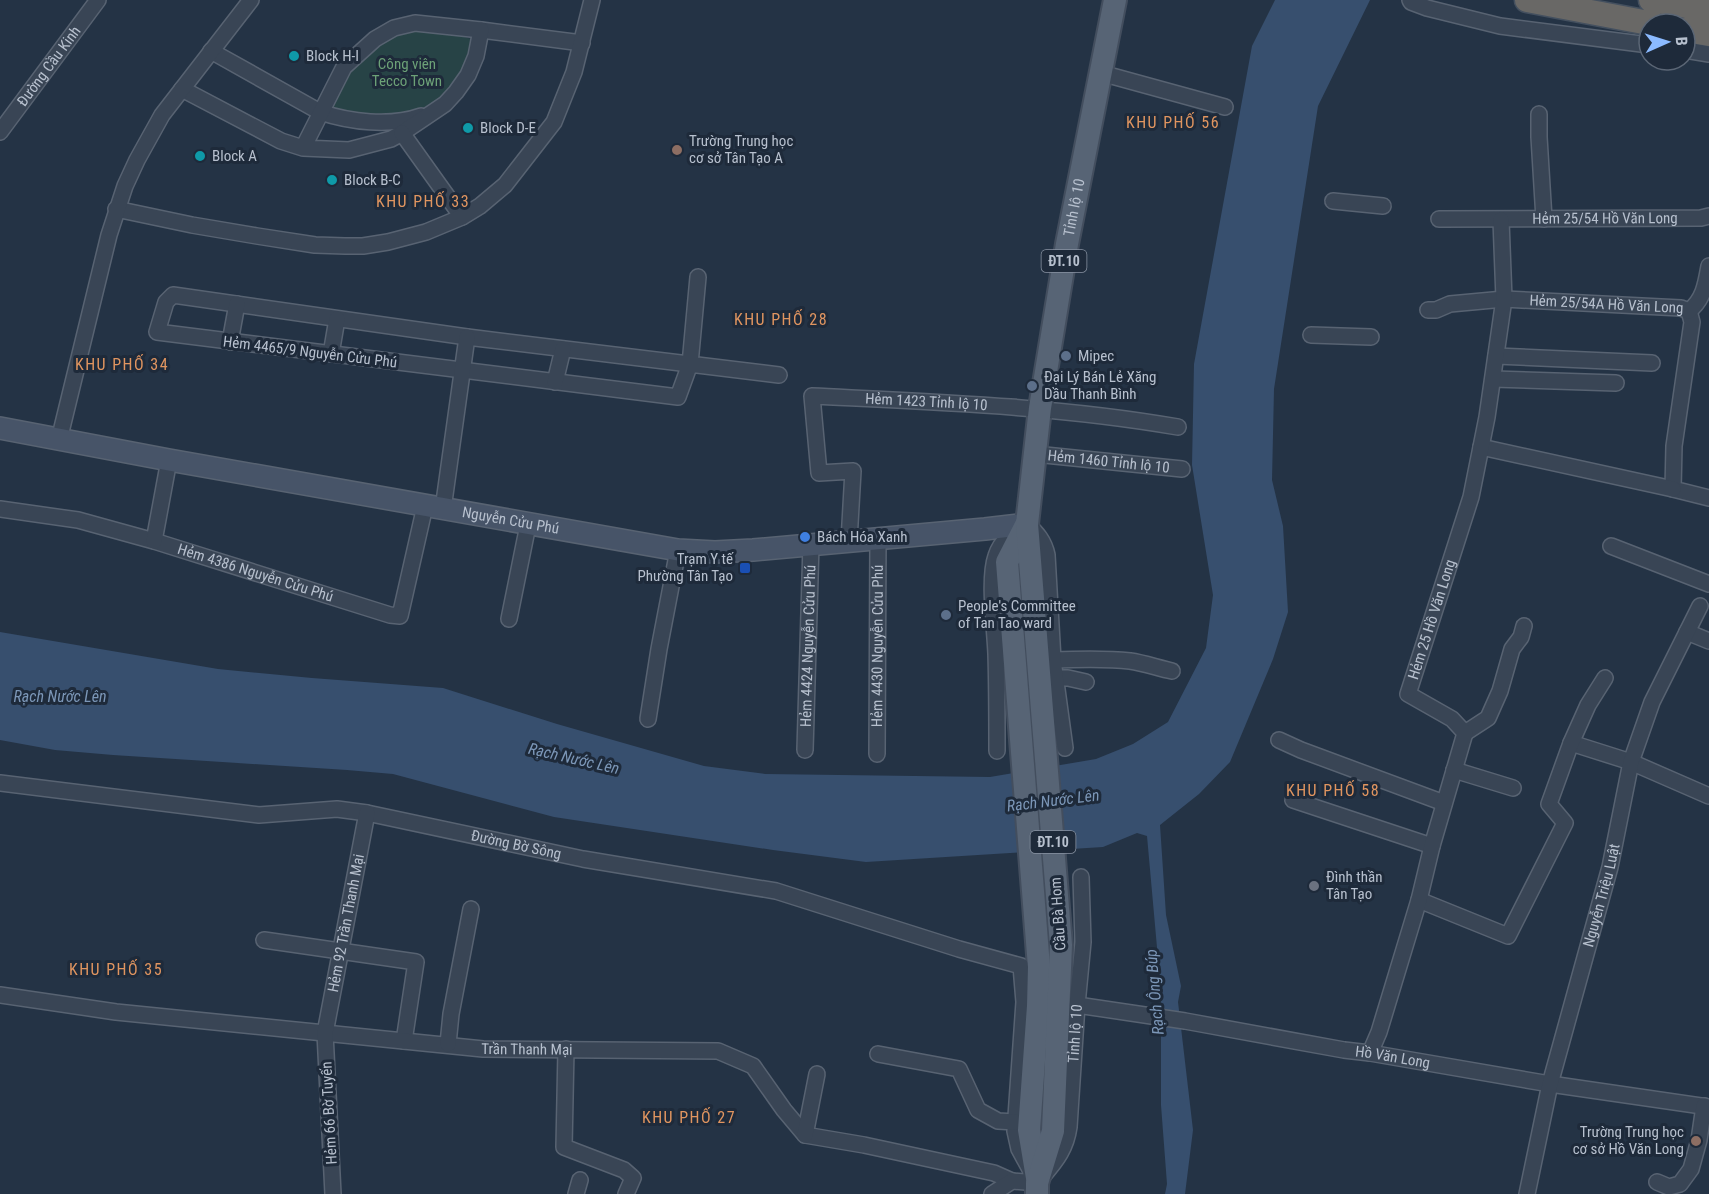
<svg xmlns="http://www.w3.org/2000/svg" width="1709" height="1194" font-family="'Roboto Condensed',sans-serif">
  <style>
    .green { fill: #274346 }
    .water { fill: #374f6e }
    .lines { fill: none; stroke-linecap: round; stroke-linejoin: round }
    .minor-casing { stroke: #586372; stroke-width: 18 }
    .secondary-casing { stroke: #586372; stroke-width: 24 }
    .primary-casing { stroke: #434e5e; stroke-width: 26 }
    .trunk-casing { stroke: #44505f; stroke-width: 27 }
    .minor { stroke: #394555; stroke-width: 15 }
    .secondary { stroke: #475468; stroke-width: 21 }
    .primary { stroke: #576475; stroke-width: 22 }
    .trunk { stroke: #696866; stroke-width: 24 }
    .culture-dot { fill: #0f9aa8; stroke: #1e2a3a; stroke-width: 2 }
    .education-dot { fill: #8d6e63; stroke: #1e2a3a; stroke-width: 2 }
    .service-dot { fill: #5c6f8a; stroke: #1e2a3a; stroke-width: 2 }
    .shop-dot { fill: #3f7fe0; stroke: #1e2a3a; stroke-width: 2 }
    .transit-dot { fill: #1a4fb4; stroke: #1e2a3a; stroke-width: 2 }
    .worship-dot { fill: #6b7280; stroke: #1e2a3a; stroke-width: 2 }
    .labels { text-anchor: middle; stroke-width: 6; stroke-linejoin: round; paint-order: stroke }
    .shield { fill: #1e2a3a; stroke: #8993a2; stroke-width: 1.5 }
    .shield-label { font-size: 14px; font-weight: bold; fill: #b7c0ce }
    .poi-label { font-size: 15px; fill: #b7c0ce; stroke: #1e2a3a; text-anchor: start }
    .park-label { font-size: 15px; fill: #6ca177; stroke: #1e2a3a }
    .street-label { font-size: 15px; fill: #b7c0ce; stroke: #1e2a3a }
    .neighbourhood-label { font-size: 16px; letter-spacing: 1.5px; fill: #e09560; stroke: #1e2a3a }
    .water-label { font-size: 16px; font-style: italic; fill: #7c97b8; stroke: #1e2a3a }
  </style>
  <rect width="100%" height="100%" fill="#243345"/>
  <!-- green -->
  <path class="green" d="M414 30 445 31 471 39 468 60 459 77 440 98 420 110 385 116 329 112 353 69 367 56 392 35Z"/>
  <!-- water -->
  <path class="water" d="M1275 0H1370L1318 106 1274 389 1272 480 1283 526 1288 612 1273 659 1230 762 1199 794 1160 825 1166 915 1181 986 1178 1002 1193 1130 1185 1194H1165L1167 1184 1161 1105V992L1147 836 1137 833 1103 847 866 862 773 850 554 817 393 774 347 770 113 755 55 750 0 740V632L218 669 312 678 443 688 557 724 704 766 765 774 990 777 1096 759 1133 744 1168 722 1206 648 1213 595 1192 465 1194 364 1252 46Z"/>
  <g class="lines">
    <!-- minor casing -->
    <g class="minor-casing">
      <g id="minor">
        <path d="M1410 0 1411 2 1427 8 1500 26 1649 45"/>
        <path d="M481 30 582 43"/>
        <path d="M1685 50 1709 54"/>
        <path d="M211 51 320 112C350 122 390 127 421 116"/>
        <path d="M1101 73 1225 107"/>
        <path d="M182 89 281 141 303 148 349 150 391 139 402 133 445 104 456 92 468 75 476 56 481 30 415 23 394 28 375 39 344 67 303 148"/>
        <path d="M1539 114V137L1544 219"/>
        <path id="s1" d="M0 132 98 0"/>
        <path d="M402 133 462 217"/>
        <path d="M1333 201 1383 206"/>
        <path d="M116 209 192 225 257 236 315 245 345 246H363L388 242 426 232 462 217 480 206 505 185 554 122 574 72 592 0"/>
        <path id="s2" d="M1439 219 1701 218 1709 216"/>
        <path d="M698 277 690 364 678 397 157 332 166 302 173 295 467 337 779 375"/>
        <path id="s3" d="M1428 310H1436L1450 304 1504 299 1681 308 1689 311 1692 322 1674 446 1673 489 1709 498"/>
        <path d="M1689 311C1704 299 1706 283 1709 266"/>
        <path d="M1311 335 1371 337"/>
        <path d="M230 342 237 304"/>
        <path d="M331 354 337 319"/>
        <path d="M1496 356 1652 363"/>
        <path d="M1493 379 1616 383"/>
        <path d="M555 382 563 349"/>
        <path d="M59 440 109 235 125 186 137 160 162 115 251 0"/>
        <path d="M1481 447 1673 489"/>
        <path id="s4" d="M1035 454 1182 469"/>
        <path id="s5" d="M0 509 78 520 154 541 390 615 400 616 425 506"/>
        <path d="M443 509 467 337"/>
        <path d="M154 541 169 460"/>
        <path id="s6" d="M849 541 853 471 819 473 812 396C934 402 1057 406 1178 427"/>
        <path d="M1611 546 1709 584"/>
        <path d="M509 619 528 525"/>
        <path d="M1687 632 1709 641"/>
        <path d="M1053 660C1079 659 1105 658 1130 661 1144 663 1158 668 1172 671"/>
        <path d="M1055 678H1068L1086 682"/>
        <path d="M648 719 659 649 678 550"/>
        <path d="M1465 733 1488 718 1500 691 1512 649 1521 637 1524 626"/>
        <path d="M1279 740 1301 750 1444 803"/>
        <path d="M1571 743 1631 762 1709 796"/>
        <path id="s7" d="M805 750 811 544"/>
        <path d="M997 751C997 719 997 686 996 654 995 628 988 579 996 556 1001 540 1013 532 1027 524 1037 533 1044 541 1047 555L1053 660 1065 748"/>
        <path id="s8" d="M877 754 878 539"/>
        <path d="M1454 770 1513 788"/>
        <path id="s9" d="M0 783 259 815 337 809 367 813 583 859 776 891 959 949 1021 966 1024 1002 1015 1131 1019 1149 1031 1171"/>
        <path d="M1293 800 1432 846"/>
        <path d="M1419 900 1508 936 1565 823 1549 804 1571 743 1588 705 1605 678"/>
        <path d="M264 940 416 962 404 1041"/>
        <path id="s10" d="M0 995 116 1012 483 1049 718 1051 753 1066 784 1110 805 1135 864 1145 994 1173 1012 1181"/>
        <path id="s11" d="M1077 1005 1185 1021 1344 1050 1370 1053 1550 1084 1709 1107"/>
        <path d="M448 1044 451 1014 471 909"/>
        <path d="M566 1049 564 1147 624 1170 633 1178 626 1194"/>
        <path id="s12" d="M1370 1053 1379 1032 1419 900 1432 846 1465 733 1452 719 1408 694 1471 497 1487 417 1504 299 1501 220"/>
        <path d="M878 1054 959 1069 978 1110 998 1121 1016 1122"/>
        <path d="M805 1135 817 1074"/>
        <path id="s13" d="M1043 1176C1057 1160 1066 1148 1069 1127L1077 1005 1083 942 1081 877"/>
        <path d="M1657 1182 1669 1187 1680 1184 1691 1169 1699 1140 1704 1106"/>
        <path id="s14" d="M333 1194 325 1033 367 813"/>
        <path d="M576 1194 580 1180"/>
        <path d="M992 1194 1012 1181 1037 1183"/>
        <path id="s15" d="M1527 1194 1550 1084 1610 867 1631 762 1652 702 1700 606"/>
      </g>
    </g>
    <!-- secondary casing -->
    <g class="secondary-casing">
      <g id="secondary">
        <path id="s16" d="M0 428 169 460 678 550 715 552 753 550 985 529 1027 524"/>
      </g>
    </g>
    <!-- primary casing -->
    <g class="primary-casing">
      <g id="primary">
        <path d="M1026 525 1007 562 1039 967 1038 1006 1029 1130 1037 1178"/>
        <path id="s17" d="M1037 1194V1183L1053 1131 1061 945 1027 524 1040 408 1067 244 1115 0"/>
      </g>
    </g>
    <!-- trunk casing -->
    <g class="trunk-casing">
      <path id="trunk" d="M1527 0 1654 24
        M1651 0 1709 10
        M1685 30 1709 34"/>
    </g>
    <!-- minor -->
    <use href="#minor" class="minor"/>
    <!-- secondary -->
    <use href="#secondary" class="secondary"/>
    <!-- primary -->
    <use href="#primary" class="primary"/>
    <!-- trunk -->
    <use href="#trunk" class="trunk"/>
  </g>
  <!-- markers -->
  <g class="culture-dot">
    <circle cx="294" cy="56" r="6"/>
    <circle cx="468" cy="128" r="6"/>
    <circle cx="200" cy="156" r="6"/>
    <circle cx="332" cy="180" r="6"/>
  </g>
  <g class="education-dot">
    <circle cx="677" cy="150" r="6"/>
    <circle cx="1696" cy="1141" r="6"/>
  </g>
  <g class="service-dot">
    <circle cx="1066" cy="356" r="6"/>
    <circle cx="1032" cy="386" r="6"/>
    <circle cx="946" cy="615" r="6"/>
  </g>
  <circle class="shop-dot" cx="805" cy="537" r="6"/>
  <rect class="transit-dot" x="739" y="562" width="12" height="12" rx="3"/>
  <circle class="worship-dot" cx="1314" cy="886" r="6"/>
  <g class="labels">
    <!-- shield labels -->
    <g class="shield">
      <rect x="1041.5" y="250" width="45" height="22" rx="4.5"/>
      <rect x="1030.5" y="831" width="45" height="22" rx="4.5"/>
    </g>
    <g class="shield-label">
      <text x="1064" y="266">ĐT.10</text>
      <text x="1053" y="847">ĐT.10</text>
    </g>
    <!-- poi labels -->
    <g class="poi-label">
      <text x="306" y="61">Block H-I</text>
      <text x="480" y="133">Block D-E</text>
      <text x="689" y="146">Trường Trung học<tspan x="689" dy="17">cơ sở Tân Tạo A</tspan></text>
      <text x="212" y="161">Block A</text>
      <text x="344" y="185">Block B-C</text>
      <text x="1078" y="361">Mipec</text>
      <text x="1044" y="382">Đại Lý Bán Lẻ Xăng<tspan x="1044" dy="17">Dầu Thanh Bình</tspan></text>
      <text x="817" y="542">Bách Hóa Xanh</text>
      <text x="733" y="564" text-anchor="end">Trạm Y tế<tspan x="733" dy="17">Phường Tân Tạo</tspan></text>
      <text x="958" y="611">People's Committee<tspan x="958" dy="17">of Tan Tao ward</tspan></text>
      <text x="1326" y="882">Đình thần<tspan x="1326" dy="17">Tân Tạo</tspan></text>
      <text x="1684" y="1137" text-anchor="end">Trường Trung học<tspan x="1684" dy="17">cơ sở Hồ Văn Long</tspan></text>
    </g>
    <!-- park labels -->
    <g class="park-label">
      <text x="407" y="69">Công viên<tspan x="407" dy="17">Tecco Town</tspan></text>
    </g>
    <!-- street labels -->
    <g class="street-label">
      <text dy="5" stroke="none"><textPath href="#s1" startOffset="82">Đường Cầu Kinh</textPath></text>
      <text dy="5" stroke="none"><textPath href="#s17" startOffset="994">Tỉnh lộ 10</textPath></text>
      <text dy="5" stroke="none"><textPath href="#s2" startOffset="166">Hẻm 25/54 Hồ Văn Long</textPath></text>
      <text dy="5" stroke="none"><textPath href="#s3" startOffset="180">Hẻm 25/54A Hồ Văn Long</textPath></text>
      <text transform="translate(310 352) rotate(7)" y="5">Hẻm 4465/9 Nguyễn Cửu Phú</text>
      <text dy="5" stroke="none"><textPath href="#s6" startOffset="296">Hẻm 1423 Tỉnh lộ 10</textPath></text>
      <text dy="5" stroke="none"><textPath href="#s4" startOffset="74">Hẻm 1460 Tỉnh lộ 10</textPath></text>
      <text dy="5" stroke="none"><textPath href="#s16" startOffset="519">Nguyễn Cửu Phú</textPath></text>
      <text dy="5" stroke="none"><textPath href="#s5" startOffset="264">Hẻm 4386 Nguyễn Cửu Phú</textPath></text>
      <text dy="5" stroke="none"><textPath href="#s12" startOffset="482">Hẻm 25 Hồ Văn Long</textPath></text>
      <text dy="5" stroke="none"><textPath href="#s7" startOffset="104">Hẻm 4424 Nguyễn Cửu Phú</textPath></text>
      <text dy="5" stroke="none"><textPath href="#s8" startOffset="108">Hẻm 4430 Nguyễn Cửu Phú</textPath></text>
      <text dy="5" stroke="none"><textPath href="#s9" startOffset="522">Đường Bờ Sông</textPath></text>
      <text dy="5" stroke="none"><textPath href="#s15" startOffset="308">Nguyễn Triệu Luật</textPath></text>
      <text transform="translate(1058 914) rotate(-94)" y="5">Cầu Bà Hom</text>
      <text dy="5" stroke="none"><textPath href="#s14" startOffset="273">Hẻm 92 Trần Thanh Mại</textPath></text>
      <text dy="5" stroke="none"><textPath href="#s13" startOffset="150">Tỉnh lộ 10</textPath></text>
      <text dy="5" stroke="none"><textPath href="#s10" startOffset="530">Trần Thanh Mại</textPath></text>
      <text dy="5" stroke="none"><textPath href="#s11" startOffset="320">Hồ Văn Long</textPath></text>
      <text transform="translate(329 1113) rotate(-93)" y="5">Hẻm 66 Bờ Tuyến</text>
    </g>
    <!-- neighbourhood labels -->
    <g class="neighbourhood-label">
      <text x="1173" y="128">KHU PHỐ 56</text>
      <text x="423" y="207">KHU PHỐ 33</text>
      <text x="781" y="325">KHU PHỐ 28</text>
      <text x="122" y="370">KHU PHỐ 34</text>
      <text x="1333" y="796">KHU PHỐ 58</text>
      <text x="116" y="975">KHU PHỐ 35</text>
      <text x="689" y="1123">KHU PHỐ 27</text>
    </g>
    <!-- water labels -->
    <g class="water-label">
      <text x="60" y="702">Rạch Nước Lên</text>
      <text transform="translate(574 758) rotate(13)" y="6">Rạch Nước Lên</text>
      <text transform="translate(1053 800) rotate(-7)" y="6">Rạch Nước Lên</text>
      <text transform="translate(1154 992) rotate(-95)" y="6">Rạch Ông Búp</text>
    </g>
  </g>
  <!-- north arrow -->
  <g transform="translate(1667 42) rotate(87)"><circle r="28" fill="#1e2a3a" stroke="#5b6675" stroke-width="1.5"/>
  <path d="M0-4.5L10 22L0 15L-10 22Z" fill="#8bbaff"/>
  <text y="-9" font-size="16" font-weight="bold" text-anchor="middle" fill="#b7c0ce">B</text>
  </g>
</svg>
